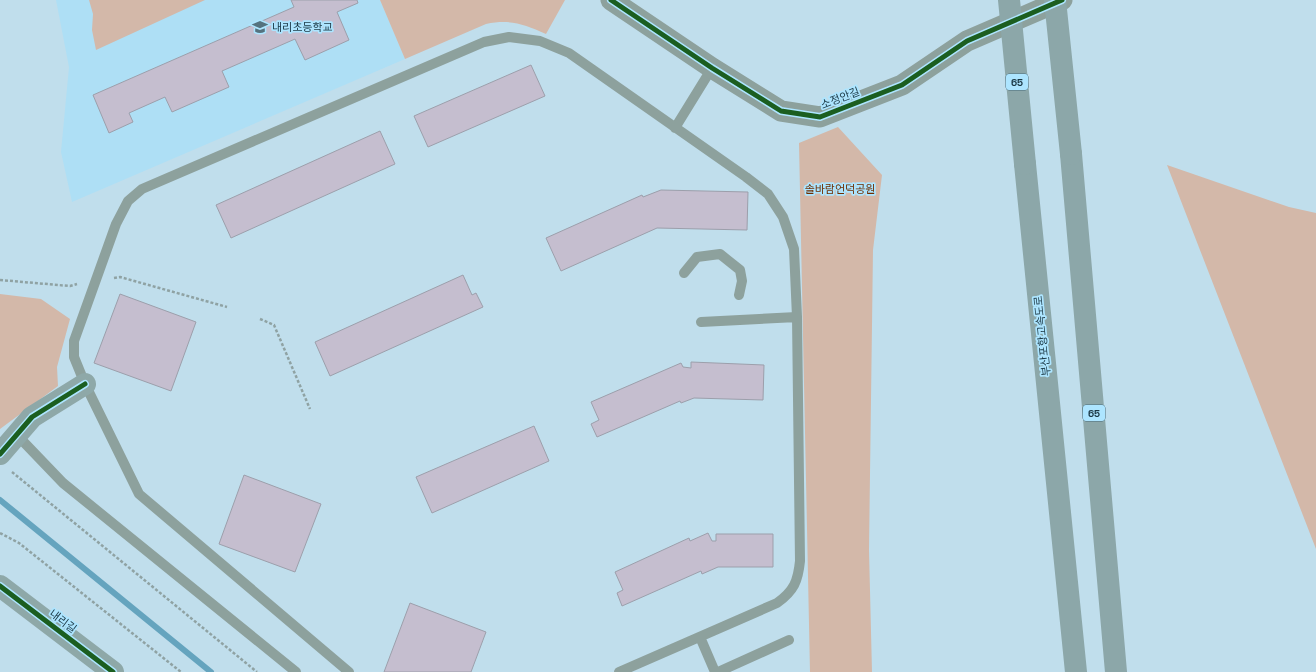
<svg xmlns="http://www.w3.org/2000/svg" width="1316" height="672" font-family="'Space Grotesk','Noto Sans KR',sans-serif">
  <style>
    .built { fill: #aedff5 }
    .green { fill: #d3b8a9 }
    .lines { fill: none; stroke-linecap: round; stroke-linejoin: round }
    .stream { stroke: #65a4be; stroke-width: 6 }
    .building { fill: #c5becf; stroke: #9c9fab }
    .path { stroke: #8fa2a3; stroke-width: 2.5; stroke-dasharray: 3 2; stroke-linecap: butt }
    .lane { stroke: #8da19d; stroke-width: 10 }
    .street { stroke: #8da19d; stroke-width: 21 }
    .secondary { stroke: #8ea8a8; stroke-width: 22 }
    .highway { stroke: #8ca7a9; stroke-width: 22 }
    .highway-bridge { stroke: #8ca7a9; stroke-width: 22 }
    .cycleway-casing { stroke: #ade5ff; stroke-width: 8 }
    .cycleway { stroke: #1b5e20; stroke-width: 5 }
    .labels { text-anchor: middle; stroke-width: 3.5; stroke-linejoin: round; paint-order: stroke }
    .shield { fill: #ade5ff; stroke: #476c7d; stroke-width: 1 }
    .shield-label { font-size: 10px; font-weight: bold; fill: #1b3845 }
    .poi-label { font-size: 11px; fill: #1b3845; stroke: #ade5ff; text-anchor: start }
    .street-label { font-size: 11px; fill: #1b3845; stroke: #ade5ff }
    .park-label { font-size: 11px; fill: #6f2e00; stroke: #ade5ff }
  </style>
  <rect width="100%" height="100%" fill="#c0deec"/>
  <!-- built -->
  <path class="built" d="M56 0H380L405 59 72 202 61 152 69 67Z"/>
  <!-- green -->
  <path class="green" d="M89 0H205L96 50 92 30 93 14Z
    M380 0H565L546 34C524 24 510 19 486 24L405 59Z
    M838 127 882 175 873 250 869 550 872 672H810L799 143Z
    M1167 165 1289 207 1316 213V549Z
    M0 294 41 299 70 319 57 367 58 386 0 429Z"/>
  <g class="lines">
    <!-- stream -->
    <path class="stream" d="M0 500 211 672"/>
  </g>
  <!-- building -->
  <path class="building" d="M291 0H357L358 3 337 12 349 40 305 60 295 39 222 71 229 87 172 112 165 97 129 113 133 122 109 133 93 95 294 7Z
    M531 65 545 96 428 147 414 116Z
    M380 131 395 164 231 238 216 205Z
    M661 190 748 192 747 230 657 228 561 271 546 238 642 195 643 197Z
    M463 275 472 295 476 293 483 307 330 376 315 342Z
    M120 294 196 322 171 391 94 363Z
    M691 362 764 365 763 400 694 398 681 403 680 401 597 437 591 424 599 420 591 402 681 363 683 367 691 368Z
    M534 426 549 461 432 513 416 477Z
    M244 475 321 504 295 572 219 544Z
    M708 533 712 541H716V534H773V567H718L702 574 701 571 622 606 617 593 623 590 615 572 689 538 690 541Z
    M410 603 486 632 471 672H384Z"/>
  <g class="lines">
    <!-- path -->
    <path class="path" d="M114 278 120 277 227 307
      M0 280 70 286 77 284
      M260 319 274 325 310 409
      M12 472 257 672
      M0 533 19 543 181 672"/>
    <!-- lane -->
    <path class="lane" d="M675 128 712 68
      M684 273 697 257 720 254 740 270 742 281 739 295
      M701 322 797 317
      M16 434 63 483 296 672
      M700 637 715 672
      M349 672 139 494 85 384 74 357V341L116 224 128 201 142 189 484 42 509 37 540 41 569 53 746 177 768 194 783 217 794 249 797 317 800 561C798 581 794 591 777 603L619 672
      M718 672 789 640"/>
    <!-- street -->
    <path class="street" d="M611 0 712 68 781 111 820 117 902 85 967 41 1062 0"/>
    <!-- secondary -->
    <path class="secondary" d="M0 454 32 417 85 384
      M0 586 113 672"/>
    <!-- highway -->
    <path class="highway" d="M1071 154 1116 672
      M1025 164 1076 672"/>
    <!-- highway-bridge -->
    <path class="highway-bridge" d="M1009 0 1025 164
      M1055 0 1071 154"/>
    <!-- cycleway casing -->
    <g class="cycleway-casing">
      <path id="cycleway" d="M611 0 712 68 781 111 820 117 902 85 967 41 1062 0
        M0 454 32 417 85 384
        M0 586 113 672"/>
    </g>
    <!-- cycleway -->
    <use href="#cycleway" class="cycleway"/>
  </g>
  <!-- icons -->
  <defs>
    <g id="school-bare" transform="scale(1.2)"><path d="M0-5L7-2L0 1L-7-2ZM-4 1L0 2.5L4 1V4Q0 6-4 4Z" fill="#55727f" stroke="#ade5ff" stroke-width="2.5" paint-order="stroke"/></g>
  </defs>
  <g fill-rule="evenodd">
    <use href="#school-bare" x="260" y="27"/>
  </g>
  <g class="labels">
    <!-- shield labels -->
    <g class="shield">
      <rect x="1006" y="74" width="22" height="16" rx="3"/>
      <rect x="1083" y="405" width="22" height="16" rx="3"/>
    </g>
    <g class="shield-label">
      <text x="1017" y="86">65</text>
      <text x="1094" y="417">65</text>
    </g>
    <!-- poi labels -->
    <g class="poi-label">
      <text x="272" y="31">내리초등학교</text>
    </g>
    <!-- street labels -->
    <g class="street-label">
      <text transform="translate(840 98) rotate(-21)" y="4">소정안길</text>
      <text transform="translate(1042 336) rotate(-96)" y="4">부산포항고속도로</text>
      <text transform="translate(63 621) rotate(37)" y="4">내리길</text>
    </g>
    <!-- park labels -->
    <g class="park-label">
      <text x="840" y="193">솔바람언덕공원</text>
    </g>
  </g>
</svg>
